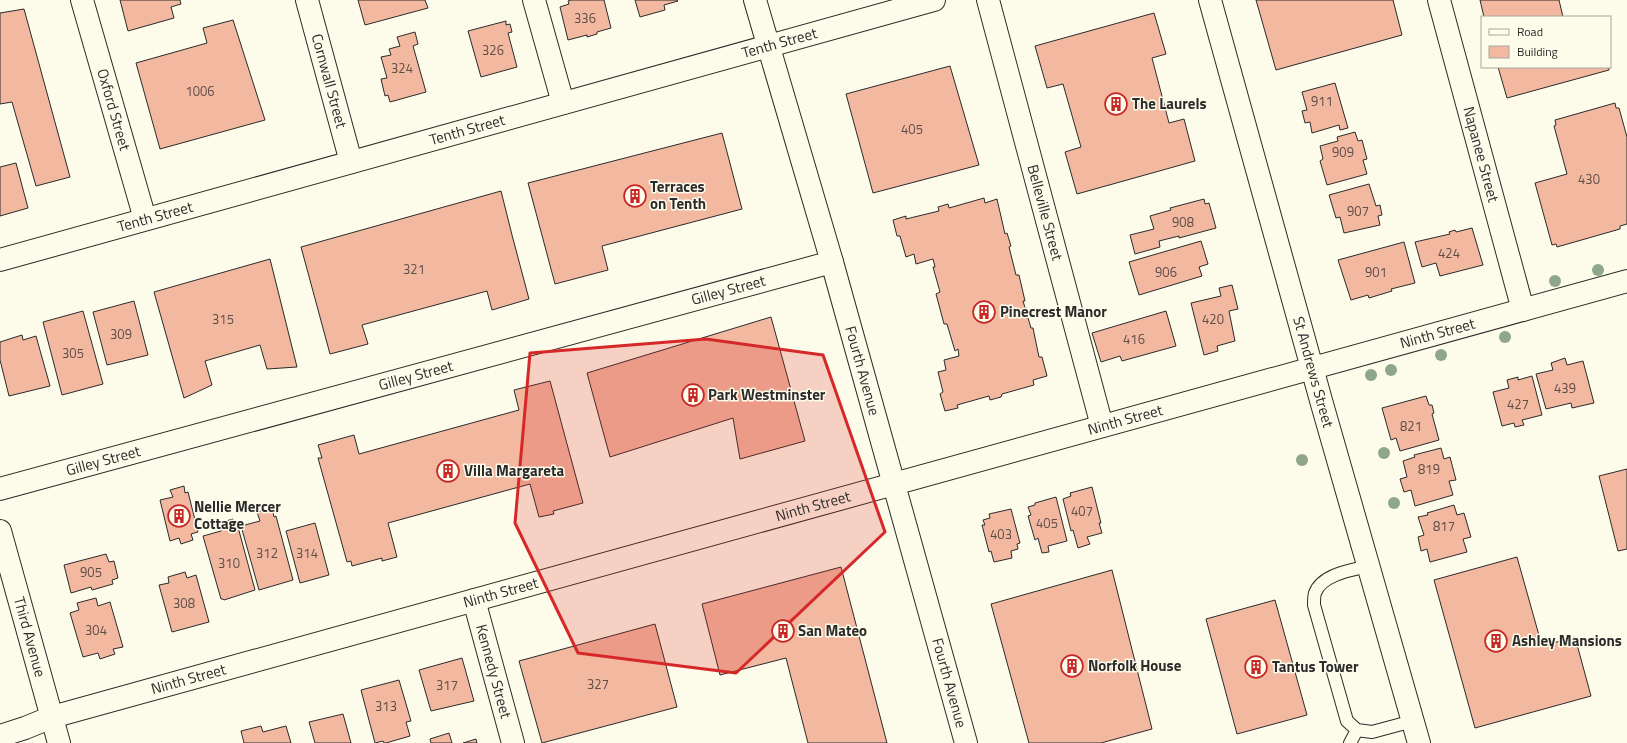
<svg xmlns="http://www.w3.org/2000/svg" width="1627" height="743" font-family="'Titillium Web',sans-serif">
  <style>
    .building { fill: #f2b8a0; stroke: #2b2b2b }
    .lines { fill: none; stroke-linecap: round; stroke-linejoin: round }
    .service-casing { stroke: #2b2b2b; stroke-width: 14 }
    .minor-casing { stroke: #2b2b2b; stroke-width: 24 }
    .service { stroke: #fdfbea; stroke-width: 12 }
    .minor { stroke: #fdfbea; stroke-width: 22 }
    .tree { fill: #8ea78a }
    .marked { fill: #d62828; fill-opacity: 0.2; stroke: #d62828; stroke-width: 3; stroke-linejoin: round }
    .labels { text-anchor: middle; stroke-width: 3; stroke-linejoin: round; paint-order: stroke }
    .number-label { font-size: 13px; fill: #5d4e48 }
    .street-label { font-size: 15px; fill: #2b2b2b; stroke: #fdfbea }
    .poi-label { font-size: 15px; font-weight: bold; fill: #2b2b2b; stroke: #fdfbea; text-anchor: start }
  </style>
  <rect width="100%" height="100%" fill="#fdfbea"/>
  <!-- building -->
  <path class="building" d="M120 0H180L181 4 171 7 174 18 128 31Z
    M358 0H425L428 8 365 25Z
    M571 0H604L611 28 597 32V34L587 37V35L568 40 560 7 569 4 568 1Z
    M635 0H677L678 1 664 5 665 10 640 17Z
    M1256 0H1393L1402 35 1276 70Z
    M1480 0H1559L1563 17H1484Z
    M24 9 70 177 36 186 12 102 0 104V13Z
    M1154 13 1166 54 1152 58 1169 123 1184 119 1195 161 1077 194 1065 152 1081 147 1063 84 1047 88 1035 46Z
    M233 20 265 120 160 149 136 63 207 43 203 28Z
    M506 21V25L510 24 512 32 508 33 517 67 481 77 468 31Z
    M415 32 418 44 413 46 426 92 390 102 388 95 385 96 381 79 387 78 381 57 391 55 389 49 400 46 397 37Z
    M950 66 979 165 873 193 846 94Z
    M1498 67H1609V70L1507 98Z
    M1335 83 1348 128 1340 130 1339 125 1312 133 1310 122 1305 123 1302 111 1307 110 1302 92Z
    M1615 103 1616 108H1619L1627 137V224L1620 226V229L1557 247 1556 244 1552 245 1535 183 1567 174 1554 126 1556 125 1555 120Z
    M1355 132 1358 141 1362 140 1367 159 1363 160 1367 174 1327 185 1320 161 1323 159 1320 146 1338 141 1337 137Z
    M722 133 742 209 602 246 608 270 555 284 528 183Z
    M16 163 28 208 0 216V167Z
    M1369 184 1376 206 1380 205 1382 215 1378 216 1380 225 1344 233 1340 217 1336 218 1329 195Z
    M501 191 512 235 529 299 492 310 487 291 362 325 368 344 330 354 301 247Z
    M984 198 985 203 997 199 1005 234 1007 233 1011 246 1009 247 1016 275H1019L1025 301H1023L1031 328H1033L1039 357H1042L1047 376 1033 380 1034 385 1002 394 1001 397 990 400 989 396 957 405 958 408 945 411 940 394 943 392 938 372 946 370 944 360 959 356 958 349 955 351 947 324H944L936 294 940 292 933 267H935L933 259 916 264 914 254 906 257 900 236H897L893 220 906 216V219L939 211 938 207 948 204 949 208Z
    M1204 199 1205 204 1209 203 1216 228 1179 238V236L1159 241 1160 247 1135 254 1130 235 1154 229 1150 216 1171 210 1170 208Z
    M1472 228 1483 265 1440 276 1436 263 1422 267 1415 242 1450 234 1449 232 1455 230 1456 232Z
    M1201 241 1208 264 1199 267 1202 276 1139 295 1129 262Z
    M1404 242 1415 283 1391 289 1392 291 1369 298 1368 295 1351 300 1338 260Z
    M270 259 297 367 267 369 260 345 205 361 212 385 184 398 154 292Z
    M1232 285 1238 309 1229 311 1235 341 1217 346 1218 351 1204 355 1191 303 1221 296 1219 288Z
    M134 301 148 355 107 365 93 312Z
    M83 311 103 384 62 395 43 322Z
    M1166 311 1176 346 1122 361 1120 356 1101 362 1092 333Z
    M771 317 805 441 740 459 733 418 610 457 587 373Z
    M22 335 23 340 36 336 50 386 9 396 0 360V342Z
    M1565 358 1567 365 1583 361 1594 403 1572 408 1571 403 1546 409 1536 374 1553 370 1551 363Z
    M1532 376 1542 415 1522 420 1524 425 1515 427 1514 423 1502 426 1493 392 1509 388 1507 380 1518 377V380Z
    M550 381 583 503 553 511 554 514 539 517 530 484 388 523 397 557 382 561V558L352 566 351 561 347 562 318 458H322L318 445 354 435 359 454 519 410 514 390Z
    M1426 396 1429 405H1432L1434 413 1432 414 1439 440 1400 451 1396 438 1391 440 1382 408Z
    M1441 448 1444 459 1450 457 1456 480 1449 481 1453 495 1415 506 1411 490 1404 492 1400 479 1407 477 1403 461 1415 457 1414 455Z
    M1627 469V549L1618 551 1599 476Z
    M184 486 185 493 188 492 198 532 191 534 193 540 181 544 179 538 170 541 160 500 173 497 170 490Z
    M1092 487 1101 523H1099L1102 533 1087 537 1090 544 1078 548 1073 530 1071 531 1063 499 1071 496 1070 493Z
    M1056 497 1067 541 1048 546 1049 552 1042 553 1038 538 1035 540 1028 516 1031 515 1028 507 1035 505V503Z
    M1454 505 1457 515 1464 513 1471 537 1463 539 1467 552 1430 562 1427 549 1421 551 1418 537 1424 535 1418 517 1428 515 1427 513Z
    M272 508 274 517 276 516 293 580 259 590 241 526 260 521 257 512Z
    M1011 509 1020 543 1017 544 1018 549 1011 551 1012 558 994 562 991 551 989 552 982 525H985L983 520 990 518 989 514Z
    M233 519 235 527H238L255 590 224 600 223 599H221L203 536 221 531 219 523Z
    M315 523 329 575 300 583 286 531Z
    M106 554 109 562 114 561 118 578 112 580 113 584 92 590 91 587 71 593 64 565Z
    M1517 557 1542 646 1575 637 1591 696 1475 728 1434 580Z
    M841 567 887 743H808L786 658 720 675 702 604Z
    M1112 570 1152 729 1101 743H1029L991 604Z
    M185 572 187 578 196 575 209 622 172 632 159 585 169 583 168 577Z
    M96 598 98 606 110 602 123 647 113 649 115 654 100 659 98 653 83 657 70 613 79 610 77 603Z
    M1275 600 1307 715 1237 734 1206 619Z
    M655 624 677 707 542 743 519 661Z
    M462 658 474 701 431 711 419 670Z
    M399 680 411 721 406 722 410 736 386 743H384L383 741 375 743 361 690Z
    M343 714 351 743H315L309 722Z
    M261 726 263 732 286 726 291 743H244L241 731Z
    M449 733 452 743H431L430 739Z
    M476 739 477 743H463Z"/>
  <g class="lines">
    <!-- service casing -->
    <g class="service-casing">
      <path id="service" d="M1369 566C1352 570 1322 574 1315 593 1314 596 1314 601 1314 605L1347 721 1357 730 1372 732 1413 721
        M1350 743 1357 730"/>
    </g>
    <!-- minor casing -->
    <g class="minor-casing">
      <g id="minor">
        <path id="s1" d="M82 0 145 219"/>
        <path id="s2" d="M307 0 351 162"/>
        <path d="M534 0 563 103"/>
        <path id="s3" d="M755 0 832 262 966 743"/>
        <path id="s4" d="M988 0 1102 426"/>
        <path id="s5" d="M1210 0 1322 404 1419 743"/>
        <path id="s6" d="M1439 0 1523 310"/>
        <path id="s7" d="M0 260 934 0"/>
        <path id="s8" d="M0 489 832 262"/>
        <path id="s9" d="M0 531 59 743"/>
        <path id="s10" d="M474 600 513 743"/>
        <path id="s11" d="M0 736 25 728 52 717 1627 281"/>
      </g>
    </g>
    <!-- service -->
    <use href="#service" class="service"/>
    <!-- minor -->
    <use href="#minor" class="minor"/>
  </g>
  <!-- trees -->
  <g class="tree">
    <circle cx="1598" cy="270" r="6"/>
    <circle cx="1555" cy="281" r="6"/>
    <circle cx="1505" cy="337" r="6"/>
    <circle cx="1441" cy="355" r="6"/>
    <circle cx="1391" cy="370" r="6"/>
    <circle cx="1371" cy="375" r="6"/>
    <circle cx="1384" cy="453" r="6"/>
    <circle cx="1302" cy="460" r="6"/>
    <circle cx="1394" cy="503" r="6"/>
  </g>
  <!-- marked area -->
  <path class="marked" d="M706 339 823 355 885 532 736 673 578 653 515 523 530 353Z"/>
  <!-- icons -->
  <defs>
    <g id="building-ring" transform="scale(1.15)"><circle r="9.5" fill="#fdfbea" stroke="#c62828" stroke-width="1.5"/><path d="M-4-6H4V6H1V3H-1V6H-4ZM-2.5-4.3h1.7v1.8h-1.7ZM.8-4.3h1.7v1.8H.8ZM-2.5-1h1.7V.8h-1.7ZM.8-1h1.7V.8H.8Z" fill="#c62828"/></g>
  </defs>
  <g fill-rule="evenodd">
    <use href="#building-ring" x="1116" y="104"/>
    <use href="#building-ring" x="635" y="196"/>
    <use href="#building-ring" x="984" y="312"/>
    <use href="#building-ring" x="693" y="395"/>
    <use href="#building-ring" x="448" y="471"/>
    <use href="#building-ring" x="179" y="516"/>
    <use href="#building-ring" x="783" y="631"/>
    <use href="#building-ring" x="1496" y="641"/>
    <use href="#building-ring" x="1072" y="666"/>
    <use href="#building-ring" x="1256" y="667"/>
  </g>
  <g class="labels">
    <!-- number labels -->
    <g class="number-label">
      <text x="585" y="23">336</text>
      <text x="493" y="55">326</text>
      <text x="402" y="73">324</text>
      <text x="200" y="96">1006</text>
      <text x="1322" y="106">911</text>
      <text x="912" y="134">405</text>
      <text x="1343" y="157">909</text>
      <text x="1589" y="184">430</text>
      <text x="1358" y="216">907</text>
      <text x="1183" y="227">908</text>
      <text x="1449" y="258">424</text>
      <text x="414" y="274">321</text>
      <text x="1166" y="277">906</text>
      <text x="1376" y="277">901</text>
      <text x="223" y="324">315</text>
      <text x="1213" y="324">420</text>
      <text x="121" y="339">309</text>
      <text x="1134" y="344">416</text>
      <text x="73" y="358">305</text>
      <text x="1565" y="393">439</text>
      <text x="1518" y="409">427</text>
      <text x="1411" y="431">821</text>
      <text x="1429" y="474">819</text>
      <text x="1082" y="516">407</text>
      <text x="1047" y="528">405</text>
      <text x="1444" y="531">817</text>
      <text x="1001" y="539">403</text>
      <text x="267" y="558">312</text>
      <text x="307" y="558">314</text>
      <text x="229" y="568">310</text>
      <text x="91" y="577">905</text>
      <text x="184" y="608">308</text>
      <text x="96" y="635">304</text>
      <text x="598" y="689">327</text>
      <text x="447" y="690">317</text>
      <text x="386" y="711">313</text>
    </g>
    <!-- street labels -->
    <g class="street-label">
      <text dy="5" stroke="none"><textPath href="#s7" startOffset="809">Tenth Street</textPath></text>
      <text dy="5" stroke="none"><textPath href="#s2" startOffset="84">Cornwall Street</textPath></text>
      <text dy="5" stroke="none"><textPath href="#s1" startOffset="114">Oxford Street</textPath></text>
      <text dy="5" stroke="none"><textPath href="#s7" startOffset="485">Tenth Street</textPath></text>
      <text dy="5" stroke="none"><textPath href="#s6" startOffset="160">Napanee Street</textPath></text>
      <text dy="5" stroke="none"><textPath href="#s4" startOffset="220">Belleville Street</textPath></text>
      <text dy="5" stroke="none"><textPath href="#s7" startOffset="161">Tenth Street</textPath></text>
      <text dy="5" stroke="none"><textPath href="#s8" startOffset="755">Gilley Street</textPath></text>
      <text dy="5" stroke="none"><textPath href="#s11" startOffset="1493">Ninth Street</textPath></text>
      <text dy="5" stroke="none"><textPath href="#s3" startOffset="386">Fourth Avenue</textPath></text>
      <text dy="5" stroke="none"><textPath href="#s5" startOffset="386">St Andrews Street</textPath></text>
      <text dy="5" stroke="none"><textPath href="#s8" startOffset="431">Gilley Street</textPath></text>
      <text dy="5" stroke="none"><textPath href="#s11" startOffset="1169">Ninth Street</textPath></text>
      <text dy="5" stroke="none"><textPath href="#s8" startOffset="107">Gilley Street</textPath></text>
      <text dy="5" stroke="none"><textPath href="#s11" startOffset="845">Ninth Street</textPath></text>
      <text dy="5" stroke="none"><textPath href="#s11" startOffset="521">Ninth Street</textPath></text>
      <text dy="5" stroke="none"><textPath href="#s9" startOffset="110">Third Avenue</textPath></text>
      <text dy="5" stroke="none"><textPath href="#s10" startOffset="74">Kennedy Street</textPath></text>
      <text dy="5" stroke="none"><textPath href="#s11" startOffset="197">Ninth Street</textPath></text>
      <text dy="5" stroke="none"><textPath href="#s3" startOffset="710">Fourth Avenue</textPath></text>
    </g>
    <!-- poi labels -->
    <g class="poi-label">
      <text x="1132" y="109">The Laurels</text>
      <text x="650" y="192">Terraces<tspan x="650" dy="17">on Tenth</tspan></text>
      <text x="1000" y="317">Pinecrest Manor</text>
      <text x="708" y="400">Park Westminster</text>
      <text x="464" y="476">Villa Margareta</text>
      <text x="194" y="512">Nellie Mercer<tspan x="194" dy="17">Cottage</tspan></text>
      <text x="798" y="636">San Mateo</text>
      <text x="1512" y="646">Ashley Mansions</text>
      <text x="1088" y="671">Norfolk House</text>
      <text x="1272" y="672">Tantus Tower</text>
    </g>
  </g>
  <!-- legend -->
  <rect x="1481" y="16" width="130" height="52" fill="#fdfbea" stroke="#a9a89e"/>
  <rect x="1489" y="29" width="20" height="6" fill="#fdfbea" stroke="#a9a89e"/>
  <text x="1517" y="36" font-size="12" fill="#2b2b2b">Road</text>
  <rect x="1489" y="46" width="20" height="12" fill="#f2b8a0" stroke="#a9a89e"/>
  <text x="1517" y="56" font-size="12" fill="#2b2b2b">Building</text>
</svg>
